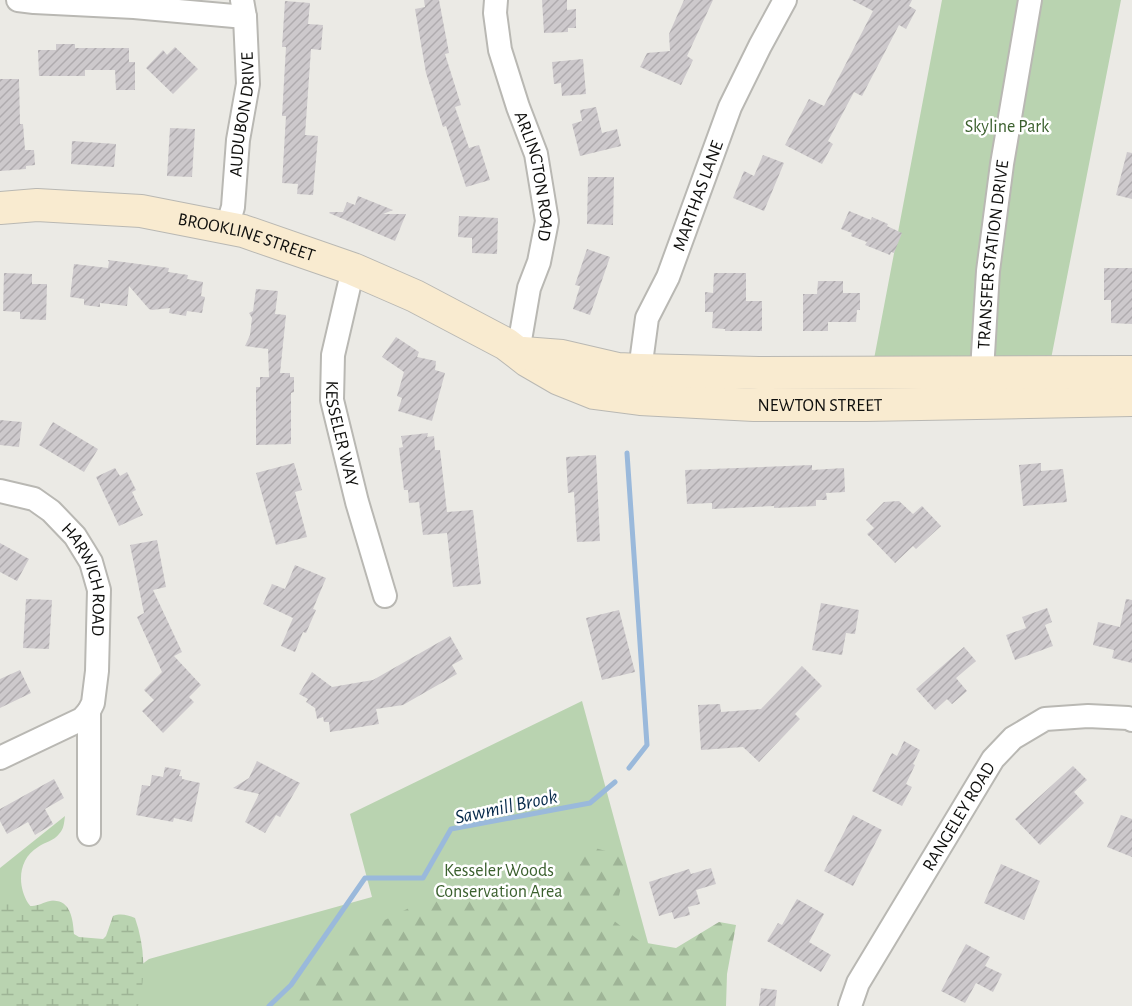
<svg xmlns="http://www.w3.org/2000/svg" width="1132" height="1006" font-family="'Alegreya Sans',sans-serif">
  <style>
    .green { fill: #b9d3b0 }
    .forest { fill: url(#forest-firs) }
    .wetland { fill: url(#wetland-marsh) }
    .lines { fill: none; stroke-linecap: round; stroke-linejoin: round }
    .stream { stroke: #9ab9db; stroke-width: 5 }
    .building { fill: url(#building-hatch) }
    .minor-casing { stroke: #b9b8b3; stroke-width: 26 }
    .secondary-casing { stroke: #b9b8b3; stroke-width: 34 }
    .minor { stroke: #fff; stroke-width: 22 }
    .secondary { stroke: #f9ebd0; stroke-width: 32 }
    .labels { text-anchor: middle; stroke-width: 5; stroke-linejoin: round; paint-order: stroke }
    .street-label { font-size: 18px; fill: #0f0f0d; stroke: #fff }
    .park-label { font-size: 18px; fill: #3b602e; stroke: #fff }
    .water-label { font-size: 20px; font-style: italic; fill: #082b4b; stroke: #fff }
  </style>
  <defs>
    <pattern id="forest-firs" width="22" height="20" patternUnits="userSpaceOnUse" patternTransform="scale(1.5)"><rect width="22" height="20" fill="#b9d3b0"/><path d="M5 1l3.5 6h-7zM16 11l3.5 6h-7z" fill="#9eb496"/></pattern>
    <pattern id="wetland-marsh" width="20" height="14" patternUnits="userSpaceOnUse" patternTransform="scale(1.5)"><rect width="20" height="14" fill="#b9d3b0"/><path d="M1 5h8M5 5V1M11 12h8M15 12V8" fill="none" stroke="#9eb496"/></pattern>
    <pattern id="building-hatch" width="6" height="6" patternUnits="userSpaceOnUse" patternTransform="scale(1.5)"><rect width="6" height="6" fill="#cdc9cc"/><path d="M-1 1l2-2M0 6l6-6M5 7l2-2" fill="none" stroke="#afabae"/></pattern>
  </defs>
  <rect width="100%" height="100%" fill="#ebeae5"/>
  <!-- green -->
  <path class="green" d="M942 0H1121L1051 359H874Z
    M582 701 654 965 560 1006H0V868L65 816C64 823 64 829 59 834 54 841 45 842 38 847 18 859 17 885 28 903L100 996 149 959 372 897 350 814Z"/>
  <!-- forest -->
  <path class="forest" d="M588 846 620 855 625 871 613 920 641 942 676 948 719 922 736 925 727 974 726 1006H282L357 934 417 904 476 894 548 871Z"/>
  <!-- wetland -->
  <path class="wetland" d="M0 896C10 900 20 907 32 906 38 906 44 902 50 901 70 898 73 918 74 934L79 937 103 939 106 936 113 916C121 913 127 915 135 918 145 946 146 978 138 1006H0Z"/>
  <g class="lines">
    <!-- stream -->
    <path class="stream" d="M627 453 647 745 629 768
      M269 1006 291 985 365 878H423L451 829 590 803 615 782"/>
  </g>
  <!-- building -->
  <path class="building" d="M424 0H439L449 53 445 54 461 105 455 107 469 148 479 145 490 180 466 187 446 126 443 127 426 73 415 9 425 7Z
    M542 0H567V10L576 9V28H568V32L544 33Z
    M684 0H713L687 56 693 60 681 85 640 67 647 53 670 51 669 34Z
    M852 0H912L909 6 916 10 906 29 899 25 862 96 854 92 828 141 833 144 822 164 785 145 809 99 824 106 873 11Z
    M285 1 310 3 308 24 323 25 321 50 311 49 305 135 318 136 313 195 297 194 298 184 282 183 286 116H282L286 47H282Z
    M56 44H75V48H129V62H135V90H116L115 70H85V76H39L38 50H56Z
    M175 47 198 69 173 94 146 68 163 50 167 55Z
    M583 59 586 94 562 96 561 83 554 84 552 62Z
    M0 79H19L20 124H23L25 150H34L35 165 26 166V169L0 171Z
    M596 107 602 133 617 129 621 146 580 156 572 124 582 121 580 110Z
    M170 128 195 129 192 177 167 176Z
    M72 141 116 144 114 167 71 164Z
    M1127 152 1132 153V199L1116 195Z
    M763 155 784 163 764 211 733 198 744 171 754 176Z
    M588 177H614L613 225 587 224Z
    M358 196 393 210 383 214H406L395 241 329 213 330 212H343L347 202 355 205Z
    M849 211 871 220 872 217 888 224 887 226 902 233 894 253 891 252 890 255 865 245 867 242 851 236 852 233 841 229Z
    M459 216 498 218 497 254 472 253V238L458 237Z
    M587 249 610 257 590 315 573 309 580 286 575 285Z
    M108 260 169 268 168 272 188 275 187 279 203 282 201 296 205 297 202 313 187 311 186 316 169 313 170 308 152 310 149 309 129 286 127 306 100 303V307L84 305V299L70 297 74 264 108 268 109 262Z
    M1104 268H1132V324L1111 323V300H1104Z
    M4 273 32 274V284H47L46 320 20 319V312L3 311Z
    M714 273H746V301H762V331H725V329L712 328 713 312H705V292L713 293Z
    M818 281H843V293H860V310H857L856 322H828V331H803V294H817Z
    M256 289 278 291 275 314 286 315 280 373H290V377H294V392L291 393V444L256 445V387H260V377H269L268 349 245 346 250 335 252 318 249 313 253 311Z
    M396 337 419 352 417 357 436 361 435 370 445 373 432 421 398 411 402 398 397 396 404 372 382 357Z
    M0 420 22 422 19 447 0 445Z
    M53 422 98 449 84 472 39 445Z
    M428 433 427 437 434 436 435 450H440L447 512 473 510 481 584 453 587 447 533 423 535 419 502 409 503 408 490H404L399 448 403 447 401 436Z
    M596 455 600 541 577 542 574 492 568 493 566 457Z
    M294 463 302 490 295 492 307 537 276 545 256 473Z
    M1041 463V471L1063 469 1067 502 1023 506 1019 465Z
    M812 465V470L844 468 845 492 826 493 827 500H816V506L774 508V506L712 509V503L687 504 685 470Z
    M115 468 120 476 127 472 136 490 132 492 143 515 119 526 96 477Z
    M899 501 913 514 922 506 941 526 916 549 913 546 895 563 867 534 874 528 866 520 884 502Z
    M157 540 166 587 153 590 182 652 174 656 201 685 189 697 194 702 163 733 142 711 154 700 144 690 162 672 137 617 144 613 130 545Z
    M0 543 29 559 17 581 0 572Z
    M295 565 326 578 313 609 316 610 306 633 303 632 295 652 281 646 293 618 263 604 272 584 285 589Z
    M26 599 52 600 49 649 23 648Z
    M1126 599 1132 600V663L1112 658 1114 650 1093 645 1098 622 1120 627Z
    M821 603 859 610 855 634 846 633 842 655 812 650Z
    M1047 608 1052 622 1045 625 1053 646 1015 660 1006 635 1026 628 1022 617Z
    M619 610 635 672 602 680 586 618Z
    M450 636 463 659 452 665 457 674 403 705 376 709 379 724 330 732 329 722H324L323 717 317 719 315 708 306 702 308 699 299 694 312 672 332 687 373 680Z
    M964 647 976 661 956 678 967 691 952 704 947 699 935 710 916 689Z
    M802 666 822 686 795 714 800 719 759 762 743 747 701 750 698 705 720 704 721 712 761 709Z
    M20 670 31 693 0 708V679Z
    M904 741 920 750 913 764 915 765 906 784 912 787 902 806 872 791 892 753 897 756Z
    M257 761 300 783 280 817 276 815 265 833 245 822 259 794 233 788 249 778Z
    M1073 766 1087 780 1074 792 1084 803 1040 845 1015 819Z
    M165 767 181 770 179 776H182V779L200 783 192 822 174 818 173 822 136 815 142 785 150 786 152 775 163 777Z
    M54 779 64 798 45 809 53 824 35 835 28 822 7 834 0 821V809Z
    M853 815 882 830 853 886 824 871Z
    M1121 815 1132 819V857L1107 847Z
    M1001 864 1040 881 1024 920 984 903Z
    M711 868 716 884 696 890 700 904 688 907 690 915 674 919 672 912 659 916 649 882 689 869 691 874Z
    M797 899 824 914 809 942 831 955 821 972 767 941 778 923 782 925Z
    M966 944 990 957 985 966 1002 974 993 992 976 983 965 1003 941 991Z
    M761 988 777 990 775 1006H759Z"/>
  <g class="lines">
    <!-- minor casing -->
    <g class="minor-casing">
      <g id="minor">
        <path d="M18 0 34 2 134 7 245 17"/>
        <path id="s1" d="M496 0 495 13 500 50 518 107 536 154 547 221 539 262 529 288 518 352"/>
        <path id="s2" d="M227 227 233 207 238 140 248 84 245 17 242 0"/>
        <path id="s3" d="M353 269 333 355 332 400 357 502 385 596"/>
        <path id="s4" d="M640 383V370L647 318 668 277 730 107 760 46 785 0"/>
        <path id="s5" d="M983 388 982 371 988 271 1002 164 1030 0"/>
        <path id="s6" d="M0 491 34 499 51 511 75 536 91 562 99 590 97 671 93 703 89 711V834"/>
        <path d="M0 758 82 719 89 711"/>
        <path id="s7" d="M850 1006 858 983 993 759 1013 738 1045 719 1088 716 1128 718 1132 720"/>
      </g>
    </g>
    <!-- secondary casing -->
    <g class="secondary-casing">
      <g id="secondary">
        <path id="s8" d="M0 208 37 205 141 211 243 231 353 269 415 296 506 344 528 361 559 379 594 393 640 399 754 405H866L1132 400"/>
        <path d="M523 353 562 356 618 369 640 370 759 373 1132 372"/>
      </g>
    </g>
    <!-- minor -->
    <use href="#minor" class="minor"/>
    <!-- secondary -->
    <use href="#secondary" class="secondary"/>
  </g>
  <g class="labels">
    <!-- street labels -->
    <g class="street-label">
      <text dy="6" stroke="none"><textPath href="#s2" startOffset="114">AUDUBON DRIVE</textPath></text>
      <text dy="6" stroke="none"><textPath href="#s1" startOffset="182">ARLINGTON ROAD</textPath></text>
      <text dy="6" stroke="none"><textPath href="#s4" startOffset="198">MARTHAS LANE</textPath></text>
      <text dy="6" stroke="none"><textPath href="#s8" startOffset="250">BROOKLINE STREET</textPath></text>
      <text dy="6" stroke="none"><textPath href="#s5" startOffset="134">TRANSFER STATION DRIVE</textPath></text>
      <text dy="6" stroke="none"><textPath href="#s8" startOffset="860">NEWTON STREET</textPath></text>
      <text dy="6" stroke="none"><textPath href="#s3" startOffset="168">KESSELER WAY</textPath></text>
      <text dy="6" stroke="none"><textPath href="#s6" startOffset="136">HARWICH ROAD</textPath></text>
      <text dy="6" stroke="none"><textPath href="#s7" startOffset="219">RANGELEY ROAD</textPath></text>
    </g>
    <!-- park labels -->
    <g class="park-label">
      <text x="1007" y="132">Skyline Park</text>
      <text x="499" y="876">Kesseler Woods<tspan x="499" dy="21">Conservation Area</tspan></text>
    </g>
    <!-- water labels -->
    <g class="water-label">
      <text transform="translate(506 806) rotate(-12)" y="7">Sawmill Brook</text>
    </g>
  </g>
</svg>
